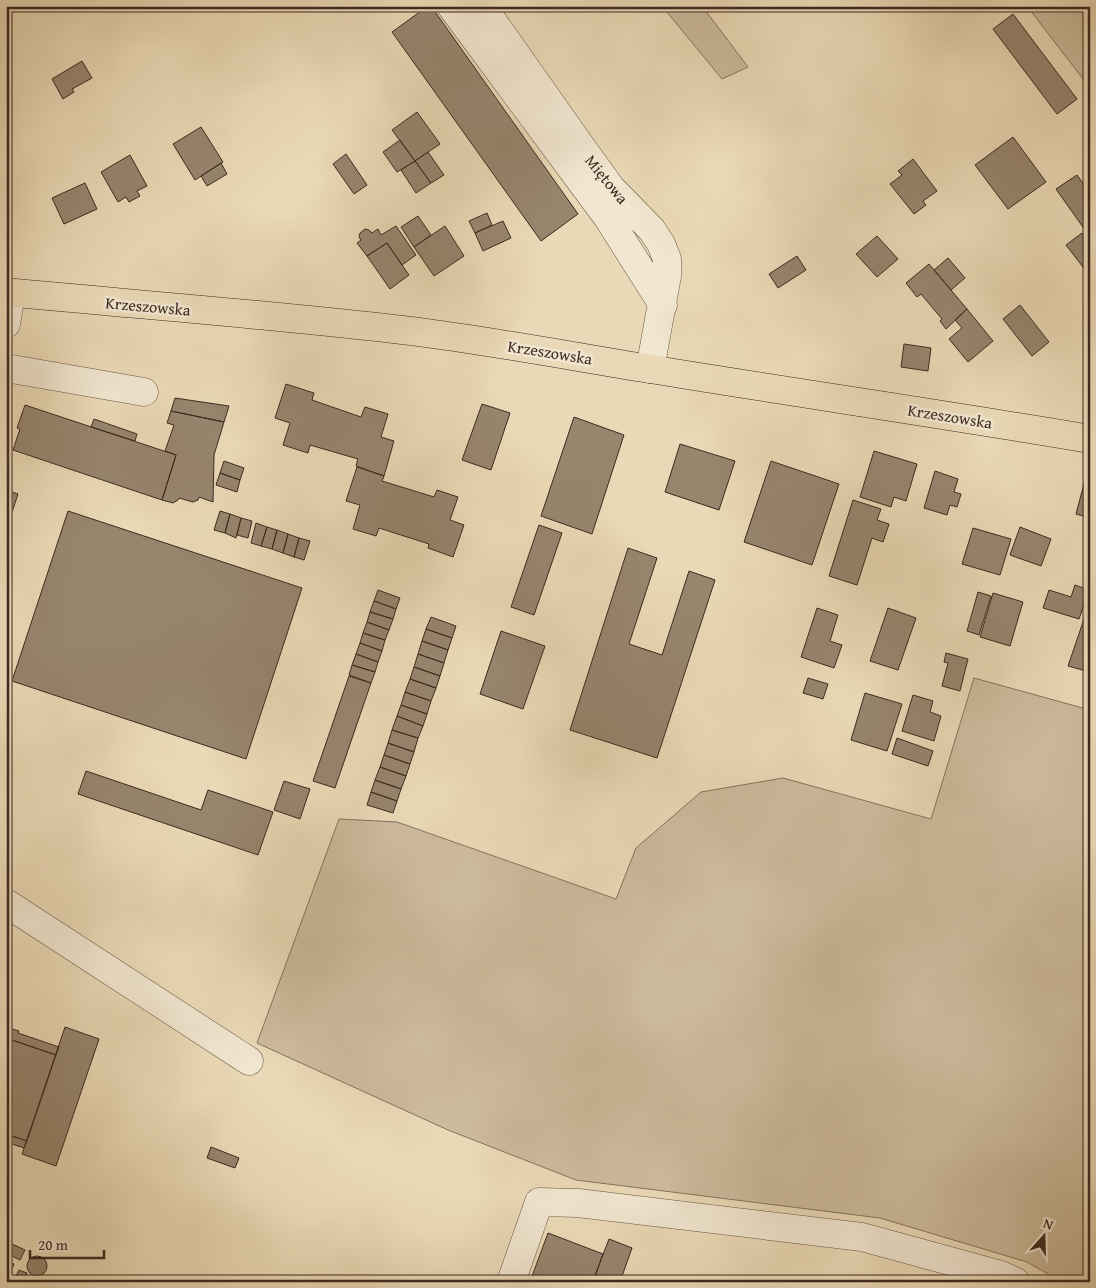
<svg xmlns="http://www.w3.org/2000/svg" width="1096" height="1288" font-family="'Gentium Book Plus',serif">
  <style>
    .green { fill: #cdbb9d; stroke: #85725f }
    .building { fill: #97856e; stroke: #3d2921 }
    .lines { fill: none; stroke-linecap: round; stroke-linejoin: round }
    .minor-casing { stroke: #685546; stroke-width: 29 }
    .major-casing { stroke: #3d2921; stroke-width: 29 }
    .minor { stroke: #f1e6d0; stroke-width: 28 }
    .major { stroke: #ead9b6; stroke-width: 28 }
    .labels { text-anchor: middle; stroke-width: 5; stroke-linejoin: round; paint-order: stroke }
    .street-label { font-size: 16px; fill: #3d2921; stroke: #f1e6d0 }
  </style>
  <rect width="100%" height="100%" fill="#ead9b6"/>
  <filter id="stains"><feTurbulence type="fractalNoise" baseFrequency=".004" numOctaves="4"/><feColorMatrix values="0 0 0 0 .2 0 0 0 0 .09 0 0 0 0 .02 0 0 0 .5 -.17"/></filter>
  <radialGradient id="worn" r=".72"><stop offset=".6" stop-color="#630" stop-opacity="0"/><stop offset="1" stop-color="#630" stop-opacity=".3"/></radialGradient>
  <!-- green -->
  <path class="green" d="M662 6H702L748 67 722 79Z
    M1027 6H1090V88Z
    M974 678 1090 710V1282H1062L1027 1262 880 1218 576 1180 448 1130 257 1043 339 819 397 822 616 899 636 848 701 792 783 778 931 819Z"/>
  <!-- building -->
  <path class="building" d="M428 6H431L578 214 541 241 392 32Z
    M1013 14 1077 99 1057 114 993 29Z
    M82 61 92 78 72 89 74 92 63 99 52 79Z
    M417 112 440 144 415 161 392 130Z
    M201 127 223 162 195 180 173 144Z
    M1013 137 1046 182 1008 209 975 165Z
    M400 140 415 161 397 172 383 152Z
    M428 152 444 175 431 183 415 161Z
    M346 154 367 185 354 194 333 164Z
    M130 155 147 186 137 191 140 196 129 202 126 197 118 202 101 172Z
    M913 159 937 191 923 201 926 205 914 214 890 184 902 175 898 171Z
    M415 161 431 183 416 193 401 170Z
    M221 163 227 174 207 186 201 176Z
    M1077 175 1090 193V237L1056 189Z
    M85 183 97 209 64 224 52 198Z
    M487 213 492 225 475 233 469 221Z
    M418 216 431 235 414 247 401 227Z
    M503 221 511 238 483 251 475 233Z
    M396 226 416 255 402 265 387 243 367 256 357 243 361 240 359 237 360 233 365 229 369 230 372 233 378 229 381 235Z
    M445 226 464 256 434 276 414 247Z
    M1082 233 1090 243V276L1066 245Z
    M877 236 898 259 877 277 856 254Z
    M387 243 409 275 390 289 367 256Z
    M797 256 806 270 778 288 769 274Z
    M948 258 965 278 951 290 934 270Z
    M929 264 967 309 946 329 940 321 942 319 921 294 917 297 906 283Z
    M1020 305 1049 342 1032 356 1003 319Z
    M967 309 993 341 968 362 949 339 962 328 955 320Z
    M904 344 931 348 928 371 901 367Z
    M286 384 314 393 312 400 361 417 365 407 388 414 381 437 394 441 384 476 356 466 358 459 310 445 308 453 283 445 290 423 275 418Z
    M175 398 229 406 224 422 171 411Z
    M482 404 510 413 491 470 462 460Z
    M25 405 176 455 162 500 13 450 20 429 17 428Z
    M171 411 224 422 214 455 213 502 199 497 198 500 193 502 179 498 178 500 173 503 162 500 176 455 165 451 174 425 167 423Z
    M574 417 624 435 592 534 541 516Z
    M94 419 137 434 135 441 91 427Z
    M680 444 735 461 719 510 665 492Z
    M874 451 917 464 906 501 894 497 891 507 860 497Z
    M224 461 244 468 240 480 220 473Z
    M771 461 839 484 812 565 744 542Z
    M357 467 384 476 382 481 434 497 437 490 458 497 450 520 464 525 453 557 428 548 429 544 379 528 376 536 353 529 360 505 346 501Z
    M935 471 958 479 954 492 961 494 957 507 950 505 947 515 924 508Z
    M220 473 240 480 237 492 216 485Z
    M1085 480 1090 481V518L1076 514Z
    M6 490 18 494 6 531Z
    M853 500 881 509 877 520 889 524 883 542 872 538 857 585 829 576Z
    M68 511 302 588 246 759 12 681Z
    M220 511 230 514 225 533 214 530Z
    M230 514 241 518 236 538 225 533Z
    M241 518 252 521 248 538 237 535Z
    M256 523 267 527 261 546 251 543Z
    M539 525 562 533 534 615 511 607Z
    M267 527 277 530 272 549 261 546Z
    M1020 527 1051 539 1041 566 1010 555Z
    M973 528 1011 539 1000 575 962 564Z
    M277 530 288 534 283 553 272 549Z
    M288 534 299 538 294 557 283 553Z
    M299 538 310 541 304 560 294 557Z
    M628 548 657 558 629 644 662 655 689 571 715 580 657 758 570 730Z
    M1075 585 1089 590 1079 619 1043 608 1049 590 1071 597Z
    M378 590 400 598 396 609 374 601Z
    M978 592 991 596 979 635 967 631Z
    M993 593 1023 602 1010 646 980 637Z
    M1090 600V624L1083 622Z
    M374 601 396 609 393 619 370 612Z
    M817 608 838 615 830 641 842 645 834 668 801 657Z
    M888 608 916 618 898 670 870 661Z
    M370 612 393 619 389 630 367 622Z
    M431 617 456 626 452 638 426 629Z
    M367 622 389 630 385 640 363 633Z
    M1083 622 1090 624V661L1086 671 1068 666Z
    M426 629 452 638 448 650 422 641Z
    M501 631 545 646 523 709 480 694Z
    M363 633 385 640 382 651 360 643Z
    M422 641 448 650 444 663 418 654Z
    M360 643 382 651 378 662 356 654Z
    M946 653 968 659 960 691 942 686 948 663 944 662Z
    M356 654 378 662 375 672 352 665Z
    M418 654 444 663 440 676 414 667Z
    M352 665 375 672 371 683 349 675Z
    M414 667 440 676 436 688 410 679Z
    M349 676 371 683 335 788 313 781Z
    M808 678 828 684 823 699 803 693Z
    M410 679 436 688 431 701 405 692Z
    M405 692 431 701 427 714 401 705Z
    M865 693 902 704 887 751 851 740Z
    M913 695 933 701 930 712 941 716 934 741 902 731Z
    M401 705 427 714 423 726 397 716Z
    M397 716 423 726 418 738 392 730Z
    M392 730 418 738 414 752 388 743Z
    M897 738 933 751 928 766 892 754Z
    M388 743 414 752 410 764 384 755Z
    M384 755 410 764 406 776 380 767Z
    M380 767 406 776 401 789 375 780Z
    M86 771 201 810 208 790 273 812 258 855 78 794Z
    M375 780 401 789 397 801 371 792Z
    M284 781 310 789 300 819 274 810Z
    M371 792 397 801 393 813 367 805Z
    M6 1027 19 1031 18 1033 59 1047 56 1055 6 1038Z
    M65 1027 99 1039 56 1166 22 1154Z
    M6 1038 56 1055 27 1141 6 1134Z
    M6 1134 27 1141 24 1148 6 1142Z
    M211 1147 239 1158 235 1168 207 1158Z
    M548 1233 603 1254 593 1282H539L531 1279Z
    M609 1239 632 1248 620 1282H603L594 1278Z
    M10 1243 25 1250 20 1260 6 1253V1250Z
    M27 1266a10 10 0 1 1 20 0a10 10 0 1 1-20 0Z
    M6 1261 14 1264 10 1274 6 1272Z
    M19 1270 27 1273 24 1281 15 1278Z"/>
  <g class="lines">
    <!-- minor casing -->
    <g class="minor-casing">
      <path id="minor" d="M451 6 608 218 663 305
        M482 6 580 145 611 188 652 230 661 244 667 259V276L650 369
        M6 324 11 293
        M6 368 144 392
        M6 903 249 1061
        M511 1282 539 1202 578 1203 862 1237 1001 1275 1016 1282"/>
    </g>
    <!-- major casing -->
    <g class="major-casing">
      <path id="major" d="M6 292C141 305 277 315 411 331 491 341 570 356 650 369 796 393 943 414 1090 439"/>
    </g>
    <!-- minor -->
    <use href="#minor" class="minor"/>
    <!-- major -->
    <use href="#major" class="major"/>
  </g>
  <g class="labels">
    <!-- street labels -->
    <g class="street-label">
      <text transform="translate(607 179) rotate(51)" y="6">Miętowa</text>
      <text transform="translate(148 306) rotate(5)" y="6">Krzeszowska</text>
      <text transform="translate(550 352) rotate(9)" y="6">Krzeszowska</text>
      <text transform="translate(950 416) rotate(9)" y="6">Krzeszowska</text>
    </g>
  </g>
  <!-- margin -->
  <rect width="1096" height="1288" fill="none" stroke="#ead9b6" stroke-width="25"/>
  <rect x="8" y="8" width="1081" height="1273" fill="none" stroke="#3d2921" stroke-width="2.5"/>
  <rect x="12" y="12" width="1071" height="1263" fill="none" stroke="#3d2921"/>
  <!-- north arrow -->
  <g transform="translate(1044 1236) rotate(20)" stroke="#f1e6d0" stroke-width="4" paint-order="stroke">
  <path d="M0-4L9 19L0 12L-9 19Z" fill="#3d2921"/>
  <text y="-8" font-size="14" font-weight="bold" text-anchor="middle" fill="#3d2921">N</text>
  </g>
  <!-- scale -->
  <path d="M30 1250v8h74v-8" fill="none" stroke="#3d2921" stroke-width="2.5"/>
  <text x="38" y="1250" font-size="15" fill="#3d2921" stroke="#f1e6d0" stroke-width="4" paint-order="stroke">20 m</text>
  <rect width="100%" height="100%" filter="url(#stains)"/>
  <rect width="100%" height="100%" fill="url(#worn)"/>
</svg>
